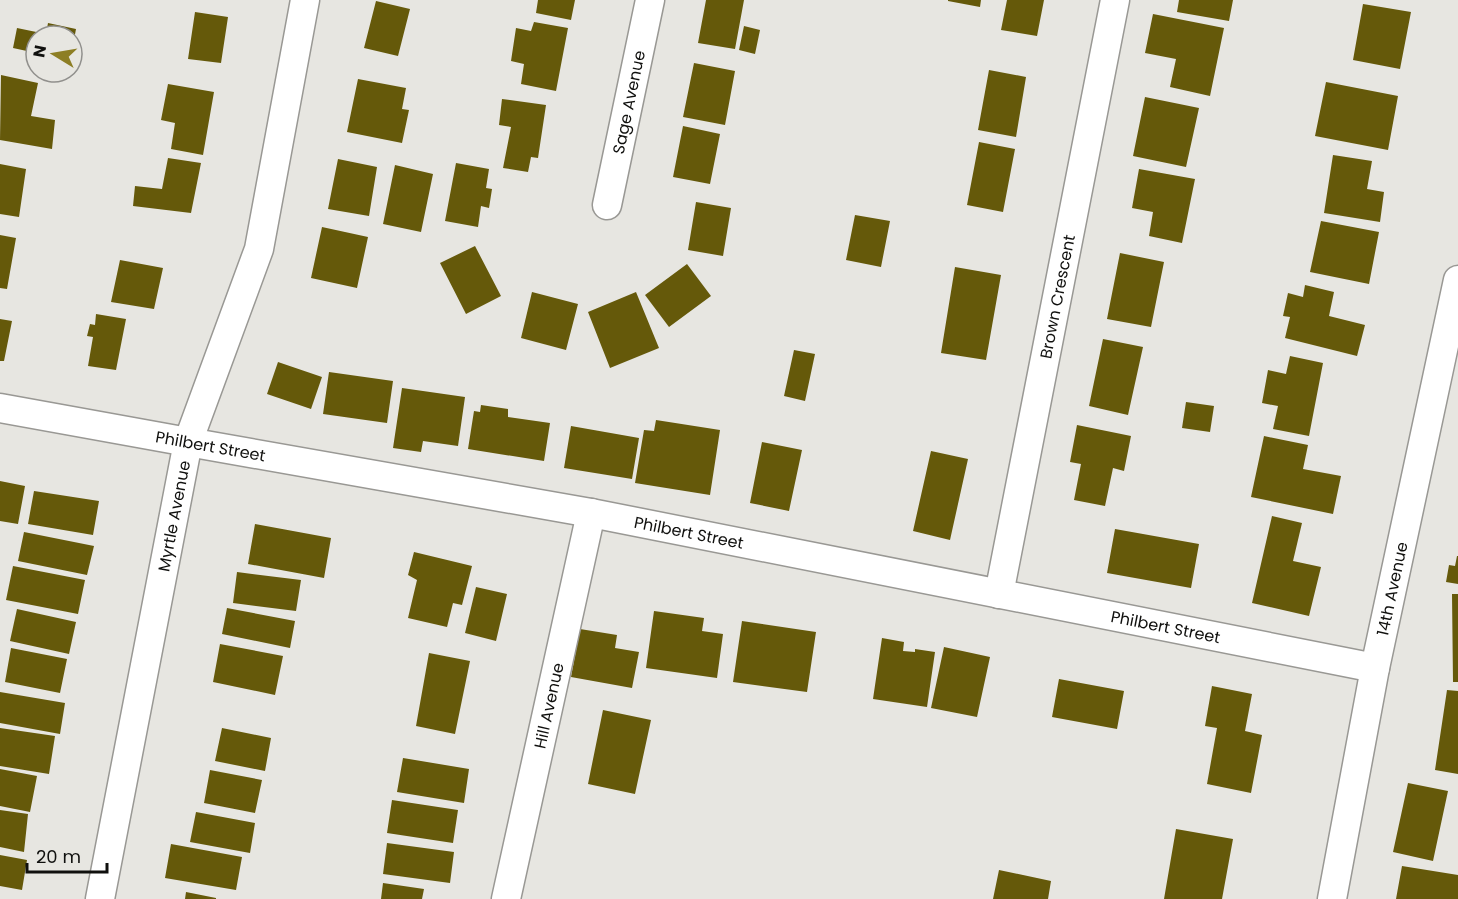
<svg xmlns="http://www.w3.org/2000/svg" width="1458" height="899" font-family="Poppins,sans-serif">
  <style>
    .building { fill: #65590a }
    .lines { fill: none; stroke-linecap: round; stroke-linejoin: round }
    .minor-casing { stroke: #999894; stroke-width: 31 }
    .minor { stroke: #fff; stroke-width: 28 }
    .labels { text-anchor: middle; stroke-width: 6; stroke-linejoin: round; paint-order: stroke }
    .street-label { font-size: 16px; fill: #10100e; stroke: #e7e6e1 }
  </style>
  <rect width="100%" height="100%" fill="#e7e6e1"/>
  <!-- building -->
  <path class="building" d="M538 0H575L571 20 536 13Z
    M706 0H744L735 49 698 43Z
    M948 0H981L980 7 948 1Z
    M1007 0H1044L1037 36 1001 30Z
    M1179 0H1233L1229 21 1177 12Z
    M376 1 410 9 398 56 364 48Z
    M1363 4 1411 12 1400 69 1353 60Z
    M195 12 228 17 221 63 188 59Z
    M1153 14 1224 28 1210 96 1170 87 1176 59 1145 53Z
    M534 22 568 28 556 91 521 84 524 64 511 61 516 28 531 31Z
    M48 23 76 29 73 45 72 36H36V53L13 48 17 28 46 34Z
    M744 26 760 30 755 54 739 50Z
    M694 63 735 71 725 125 683 117Z
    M989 70 1026 77 1016 137 978 130Z
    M1 75 38 83 31 116 55 120 52 149 0 140Z
    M358 79 406 88 402 109 409 110 402 143 347 132Z
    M1326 82 1398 96 1388 150 1315 136Z
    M168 84 214 92 203 155 171 149 175 123 161 120Z
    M1145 97 1199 108 1186 167 1133 156Z
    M502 99 546 105 538 158 531 157 528 172 503 168 511 127 499 125Z
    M683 126 720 134 710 184 673 177Z
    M979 142 1015 149 1003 212 967 205Z
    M1333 155 1372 161 1367 189 1384 192 1380 222 1324 213Z
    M168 158 201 163 191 213 133 206 135 186 162 189Z
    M338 159 377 167 369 216 328 209Z
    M456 163 489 169 486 188 492 189 489 208 481 206 478 227 445 221Z
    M0 164 26 169 19 217 0 214Z
    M395 165 433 174 421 232 383 224Z
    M1139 169 1195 179 1182 243 1149 236 1153 212 1132 208Z
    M696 202 731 208 723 256 688 250Z
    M855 215 890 221 881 267 846 260Z
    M1321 221 1379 232 1369 284 1310 272Z
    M322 227 368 237 357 288 311 278Z
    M0 235 16 238 7 289 0 288Z
    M475 246 501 296 466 314 440 263Z
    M1120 253 1164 262 1151 327 1107 319Z
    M120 260 163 268 154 309 111 302Z
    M687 264 711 296 669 327 645 295Z
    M955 267 1001 275 986 360 941 353Z
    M1305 285 1334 292 1329 316 1365 325 1357 356 1285 338 1290 317 1283 316 1288 293 1303 297Z
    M532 292 578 304 566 350 521 338Z
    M636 292 659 348 610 368 588 312Z
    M96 314 126 319 116 370 88 366 93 337 87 336 90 324 95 325Z
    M0 319 12 321 4 361H0Z
    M1103 339 1143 347 1128 415 1089 406Z
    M794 350 815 354 805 401 784 396Z
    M1290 356 1323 363 1309 436 1273 429 1278 406 1262 403 1268 370 1286 374Z
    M278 362 322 377 311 409 267 394Z
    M329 372 393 381 387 423 323 414Z
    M402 388 465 397 458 446 423 441 421 452 393 448Z
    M1186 402 1214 406 1210 432 1182 428Z
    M481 405 508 409V417L550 423 544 461 468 449 474 411 480 412Z
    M656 420 720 430 710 495 635 483 644 430 654 431Z
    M1077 425 1131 436 1124 471 1113 468 1105 506 1074 500 1081 464 1070 462Z
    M571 426 639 438 632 479 564 468Z
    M1264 436 1308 445 1303 469 1341 476 1333 514 1251 497Z
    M762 442 802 450 789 511 750 503Z
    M931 451 968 459 950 540 913 531Z
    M0 481 25 486 18 524 0 521Z
    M34 491 99 501 93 535 28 524Z
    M1272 516 1302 523 1293 561 1321 567 1309 616 1252 603Z
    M255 524 331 538 324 578 248 564Z
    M1115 529 1199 544 1191 588 1107 573Z
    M24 532 94 546 87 575 18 561Z
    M414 552 472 566 462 605 453 603 447 627 408 618 417 580 408 575Z
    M1457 556H1458V584L1446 582 1449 565 1455 566Z
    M13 566 85 580 78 614 6 600Z
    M237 572 301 580 296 611 233 603Z
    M476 587 507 594 496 641 465 633Z
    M1452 594H1458V682H1453Z
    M227 608 295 621 290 648 222 634Z
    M17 609 76 622 69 654 10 641Z
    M654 611 704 618 702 631 723 634 717 678 646 668Z
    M742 621 816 632 807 692 733 682Z
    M580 629 617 635 615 648 639 652 632 688 571 677Z
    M882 638 904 642 903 651 915 652V649L935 652 927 707 873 699Z
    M220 644 283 656 275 695 213 682Z
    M944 647 990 657 977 717 931 708Z
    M11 648 67 659 60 693 5 682Z
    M429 653 470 661 455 734 416 726Z
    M1059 679 1124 691 1117 729 1052 717Z
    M1212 686 1252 694 1245 731 1262 735 1251 793 1207 784 1217 728 1205 726Z
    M1447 690 1458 691V774L1435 770Z
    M0 692 65 703 60 734 0 723Z
    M603 710 651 720 635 794 588 784Z
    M0 728 55 736 49 774 0 766Z
    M222 728 271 738 265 771 215 761Z
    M403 758 469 769 464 803 397 792Z
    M0 769 37 776 30 812 0 806Z
    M210 770 262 780 255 813 204 803Z
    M1408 783 1448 791 1433 861 1393 852Z
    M392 800 458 810 453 843 387 833Z
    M0 810 28 814 24 852 0 847Z
    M196 812 255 823 250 853 190 842Z
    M1176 829 1233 839 1222 899H1164Z
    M387 843 454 852 450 883 383 874Z
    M171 844 242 857 236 890 165 878Z
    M0 855 27 860 22 890 0 886Z
    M1402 866 1458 875V899H1396Z
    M999 870 1051 881 1048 899H993Z
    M383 883 424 889 422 899H381Z
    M186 892 216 898V899H185Z"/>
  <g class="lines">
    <!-- minor casing -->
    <g class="minor-casing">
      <g id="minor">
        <path id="s1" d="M607 205 650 0"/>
        <path id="s2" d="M0 408 188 442 591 513 1375 668"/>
        <path id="s3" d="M999 594 1115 0"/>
        <path id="s4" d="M100 899 188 442 259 249 305 0"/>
        <path id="s5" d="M506 899 591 513"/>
        <path id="s6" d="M1332 899 1375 668 1458 280"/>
      </g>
    </g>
    <!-- minor -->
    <use href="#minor" class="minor"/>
  </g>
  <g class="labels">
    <!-- street labels -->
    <g class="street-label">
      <text dy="6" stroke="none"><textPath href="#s1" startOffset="105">Sage Avenue</textPath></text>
      <text dy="6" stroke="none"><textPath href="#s3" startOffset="303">Brown Crescent</textPath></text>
      <text dy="6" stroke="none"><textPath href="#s2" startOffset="214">Philbert Street</textPath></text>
      <text dy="6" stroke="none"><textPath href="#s4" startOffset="390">Myrtle Avenue</textPath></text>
      <text dy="6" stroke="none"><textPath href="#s2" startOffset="700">Philbert Street</textPath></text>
      <text dy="6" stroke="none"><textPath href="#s6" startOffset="316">14th Avenue</textPath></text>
      <text dy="6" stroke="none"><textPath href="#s2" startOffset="1186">Philbert Street</textPath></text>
      <text dy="6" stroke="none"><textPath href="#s5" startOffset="198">Hill Avenue</textPath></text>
    </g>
  </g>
  <!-- north arrow -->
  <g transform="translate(54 54) rotate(281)"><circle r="28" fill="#e7e6e1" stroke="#91908d" stroke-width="1.5"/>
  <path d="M0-4.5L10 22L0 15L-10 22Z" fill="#8d7e24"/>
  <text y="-9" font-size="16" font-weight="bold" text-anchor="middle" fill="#10100e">N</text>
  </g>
  <!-- scale -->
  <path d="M27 863v9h80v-9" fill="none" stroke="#10100e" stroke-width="3"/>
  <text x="36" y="863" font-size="18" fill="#10100e" stroke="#e7e6e1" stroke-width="4.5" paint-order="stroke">20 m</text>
</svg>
